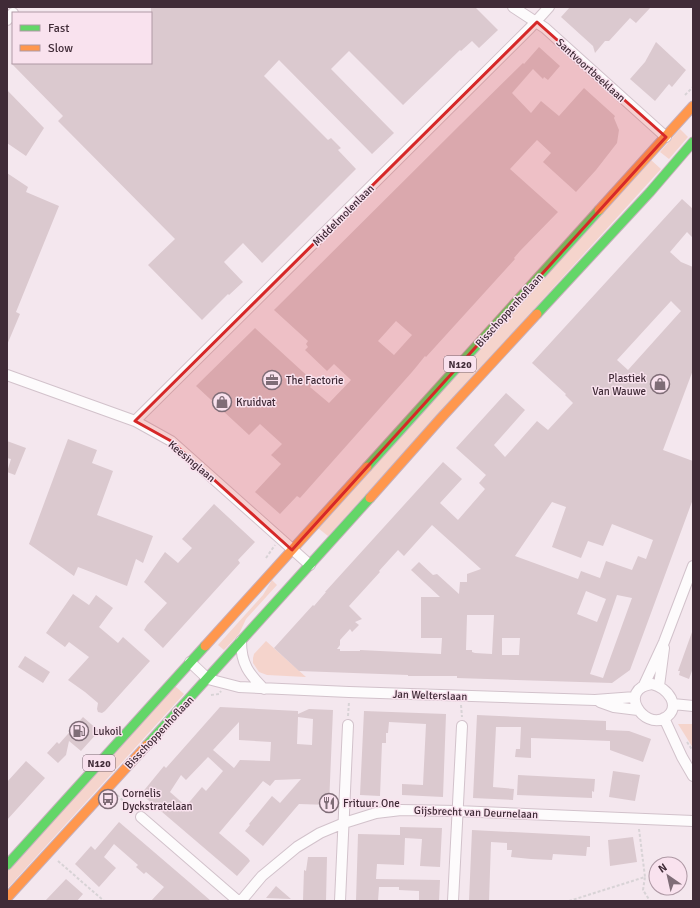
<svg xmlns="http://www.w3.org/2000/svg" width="700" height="908" font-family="Signika,sans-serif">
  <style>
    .green { fill: #f5d4cc }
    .building { fill: #dbc9cf; fill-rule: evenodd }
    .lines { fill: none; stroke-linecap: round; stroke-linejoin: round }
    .street-casing { stroke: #d2c2cb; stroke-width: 12 }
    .fast-casing { stroke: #c6afbc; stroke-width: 11 }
    .slow-casing { stroke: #c6afbc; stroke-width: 11 }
    .path { stroke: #d8d3d6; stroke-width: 2; stroke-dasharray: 3 2; stroke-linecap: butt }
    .street { stroke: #fdfbfc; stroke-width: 10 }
    .fast { stroke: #63d668; stroke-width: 9 }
    .slow { stroke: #ff974d; stroke-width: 9 }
    .marked { fill: #d62828; fill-opacity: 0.2; stroke: #d62828; stroke-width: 3; stroke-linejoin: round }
    .labels { text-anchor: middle; stroke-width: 3; stroke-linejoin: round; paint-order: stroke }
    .shield { fill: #f9e2ee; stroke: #78626e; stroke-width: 1 }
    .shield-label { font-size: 10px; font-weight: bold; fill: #402b37 }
    .street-label { font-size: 11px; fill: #402b37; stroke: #f9e2ee }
    .poi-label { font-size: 11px; fill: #402b37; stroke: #f9e2ee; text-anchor: start }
  </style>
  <rect width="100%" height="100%" fill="#f4e7ee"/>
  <!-- green -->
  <path class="green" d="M680 129 688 137 669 159 660 152Z
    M651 160 661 169 328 536 318 528Z
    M272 580 277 585 246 619 239 634 224 650 218 645 263 595Z
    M266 641 306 677 267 675 259 672 253 663V658L254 654Z
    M175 686 184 694 7 889V871Z
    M678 724H693V748Z"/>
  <!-- building -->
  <path class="building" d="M151 7H475L498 30 479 48 472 41 461 51 460 50 403 105 349 51 331 69 394 133 372 154 279 60 264 76 328 140 331 138 341 148 338 150 356 169 262 263 243 243 224 262 243 282 229 295 228 294 202 320 148 265 175 239 58 121 63 116 11 63H151Z
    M570 7H651L636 23 630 18 609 41H605L595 53 593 46 561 17Z
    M656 42 686 70 672 87 669 84 655 101 630 79 645 62Z
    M539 47 560 66 548 80 544 77 543 79 533 69 512 93 531 113 541 101 559 116 584 88 615 116 614 118 619 130 617 143 596 170 576 192 543 162 551 153 537 140 510 169 558 212 520 251 514 258 515 259 426 357 425 356 417 366 412 372 300 498 297 496 280 514 255 492 281 464 271 455 282 444 260 424 249 435 196 386 255 328 314 382 310 387 329 403 351 380 334 364 327 371 305 350 308 347 306 344 308 341 274 310 461 124 523 63 524 64ZM396 321 412 335 394 355 378 341Z
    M7 90 44 128 26 156 7 143Z
    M7 173 28 187 26 192 59 206 16 312 20 314 7 345Z
    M682 199 693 209V238L687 232 670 252 681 262 693 267V370L663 450 693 461V499L630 670 612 683 457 678V676H408V675L299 671 274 648 313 605 314 606 326 592H325L443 462 462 479 440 503 458 520 485 489 479 483 486 475 456 448 506 393 525 410 494 445 505 457 537 421 548 430 573 403 565 395 566 394 532 363ZM671 301 681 311 628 370 617 360ZM552 502 566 507 552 547 581 558 588 541 603 546 612 524 653 540 646 559 638 556 632 570 606 561 600 578 581 571 578 579 515 556ZM432 525 481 569 467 574V582H460L459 594 437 574 433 575 419 562 411 570 440 597H421V638H442L441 654 360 650V651H340V649H337L340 645V640L350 629 352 632 359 625 355 622 362 619 349 606 380 572 379 571 398 550 404 556ZM586 591 606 599 597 622 577 614ZM617 595 632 598 603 678 590 674ZM467 615H494L492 654 475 653 472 652V650H466ZM502 638H520L519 655H502Z
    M68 439 97 450 92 463 113 471 97 515 153 536 143 563 136 559 127 586 78 567 74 576 29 544Z
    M7 441 26 448 15 475 7 472 11 459 7 458Z
    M214 504 255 542 238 560 240 563 163 648 144 630 147 625 167 603 144 582 165 552 178 563 192 548 182 539Z
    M73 594 89 605 96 595 113 608 99 627 118 643 123 637 150 661 105 711 102 713 98 712 97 709 98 703 85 692 68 680 89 657 69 642 65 647 46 633Z
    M692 632 693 668 689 679 679 675 680 671H678Z
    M25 656 50 672 43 683 18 667Z
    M220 707 298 711V714L309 709 333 710 329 805 299 804 263 846 245 831 250 825 249 824 272 796 280 803 301 779 275 780 270 786 263 781 219 833 248 858 250 861 237 876 141 794 164 766 166 768ZM298 717 313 719 312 745 297 744ZM239 722V740L271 742 270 761 240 760 234 768 213 750ZM208 757 223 771 206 791 202 787 186 806 170 792 181 775 186 780Z
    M364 711 446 714 443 797 402 795V784L423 785 426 724 389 722 388 733H386V743H382L380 796 360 795Z
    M477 715 606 721V730L629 731 651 739 643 762 610 750V741L531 738V758L515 757 516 749H520L521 727H496L493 787 514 789 513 800 473 798Z
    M83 717 99 731 81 751 69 741 66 755 58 763 47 753 57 742 59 744Z
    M26 761 45 778 7 820V782Z
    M613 771 640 775 635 801 609 797Z
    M518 775 595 779 594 792 592 791V798L517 795Z
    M119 822 196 888 211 901H151L164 887 146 872 144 874 136 867 138 865 114 844 104 857 116 868 99 887 75 864 91 846 95 850Z
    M400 827 442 828 440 867 420 866 422 839 405 838 404 865 377 864 376 879 440 880 439 901H419V891L399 890V887H379L378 901H356L358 834 400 835Z
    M472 830 590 836V847H587L586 856 553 854 552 860 531 859 511 857 512 850H507V843L491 842 489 901H469Z
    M633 837 637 862 610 866 608 840Z
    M308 857H327L326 901H304L303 900 304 870 306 871Z
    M66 879 83 894 77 901H45Z
    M276 886 291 899 266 898Z"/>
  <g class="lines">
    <!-- street casing -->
    <g class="street-casing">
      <path id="street" d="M513 7 545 28 666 137
        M7 20 13 13
        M7 375 135 421 171 441 310 565
        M135 421 530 28 549 7
        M241 641C241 664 249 674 264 689
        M190 662 208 679 239 687 349 692 595 700 635 697
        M652 684C667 687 683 707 665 718 643 730 617 689 652 684Z
        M644 685 664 642 693 566
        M659 686 664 648
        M600 702 614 707 638 710
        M673 704 693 706
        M664 718 682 757 693 776
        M141 817 238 901
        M241 901 262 876 297 847 320 833 344 823 376 813 401 810 457 811 693 821
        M340 901 348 725
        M453 901 462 726"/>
    </g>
    <!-- fast casing -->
    <g class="fast-casing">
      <path id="fast" d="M537 314 650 192 693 142
        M367 467 599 210
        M147 745 370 498
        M7 865 205 646"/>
    </g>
    <!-- slow casing -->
    <g class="slow-casing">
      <path id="slow" d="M599 210 693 106
        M370 498 441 418 537 314
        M205 646 367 467
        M7 898 147 745"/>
    </g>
    <!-- path -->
    <path class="path" d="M685 95 693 87
      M266 558 275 545
      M211 695 219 694 221 691
      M461 705 462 717
      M348 716 349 702
      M687 742 693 751
      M117 795 134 811
      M639 829 645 877
      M58 861 104 901
      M569 901 645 877 643 890 650 901"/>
    <!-- street -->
    <use href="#street" class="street"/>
    <!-- fast -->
    <use href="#fast" class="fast"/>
    <!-- slow -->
    <use href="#slow" class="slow"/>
  </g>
  <!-- marked area -->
  <path class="marked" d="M537 22 666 137 292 550 171 441 135 421Z"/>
  <!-- icons -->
  <defs>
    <g id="office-ring" transform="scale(1)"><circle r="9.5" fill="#f9e2ee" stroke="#7f6d77" stroke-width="1.5"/><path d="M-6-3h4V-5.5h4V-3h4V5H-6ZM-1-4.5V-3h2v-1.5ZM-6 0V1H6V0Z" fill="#7f6d77"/></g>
    <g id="shop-ring" transform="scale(1)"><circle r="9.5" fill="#f9e2ee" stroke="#7f6d77" stroke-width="1.5"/><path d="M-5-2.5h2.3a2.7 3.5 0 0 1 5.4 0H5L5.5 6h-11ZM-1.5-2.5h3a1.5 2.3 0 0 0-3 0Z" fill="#7f6d77"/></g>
    <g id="fuel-ring" transform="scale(1)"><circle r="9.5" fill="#f9e2ee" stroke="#7f6d77" stroke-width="1.5"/><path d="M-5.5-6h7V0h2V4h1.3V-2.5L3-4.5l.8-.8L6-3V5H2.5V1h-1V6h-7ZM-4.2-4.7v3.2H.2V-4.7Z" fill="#7f6d77"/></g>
    <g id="bus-ring" transform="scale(1)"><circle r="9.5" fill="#f9e2ee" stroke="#7f6d77" stroke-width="1.5"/><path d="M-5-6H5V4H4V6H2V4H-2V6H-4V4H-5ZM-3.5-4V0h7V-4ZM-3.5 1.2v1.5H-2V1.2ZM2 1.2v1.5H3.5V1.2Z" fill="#7f6d77"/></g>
    <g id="restaurant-ring" transform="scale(1)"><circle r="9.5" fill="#f9e2ee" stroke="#7f6d77" stroke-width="1.5"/><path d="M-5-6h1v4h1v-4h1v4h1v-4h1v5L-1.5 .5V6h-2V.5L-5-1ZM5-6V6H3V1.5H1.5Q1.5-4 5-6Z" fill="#7f6d77"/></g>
  </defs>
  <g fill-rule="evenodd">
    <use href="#office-ring" x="272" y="380"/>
    <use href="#shop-ring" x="660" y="384"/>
    <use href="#shop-ring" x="222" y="402"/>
    <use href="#fuel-ring" x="79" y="731"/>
    <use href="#bus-ring" x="108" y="799"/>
    <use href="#restaurant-ring" x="329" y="803"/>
  </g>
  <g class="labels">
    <!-- shield labels -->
    <g class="shield">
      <rect x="444" y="356" width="32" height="16" rx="3"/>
      <rect x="83" y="755" width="32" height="16" rx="3"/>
    </g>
    <g class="shield-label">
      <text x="460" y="368">N120</text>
      <text x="99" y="767">N120</text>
    </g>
    <!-- street labels -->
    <g class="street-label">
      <text transform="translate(591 70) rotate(42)" y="4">Santvoortbeeklaan</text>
      <text transform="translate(343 215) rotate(-45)" y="4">Middelmolenlaan</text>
      <text transform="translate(509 310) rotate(-48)" y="4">Bisschoppenhoflaan</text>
      <text transform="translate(192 461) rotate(40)" y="4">Keesinglaan</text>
      <text transform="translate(430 695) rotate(2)" y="4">Jan Welterslaan</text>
      <text transform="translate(159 732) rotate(-47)" y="4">Bisschoppenhoflaan</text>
      <text transform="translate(476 812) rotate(2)" y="4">Gijsbrecht van Deurnelaan</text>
    </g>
    <!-- poi labels -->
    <g class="poi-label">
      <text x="646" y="382" text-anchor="end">Plastiek<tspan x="646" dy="13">Van Wauwe</tspan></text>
      <text x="286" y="384">The Factorie</text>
      <text x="236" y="406">Kruidvat</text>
      <text x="93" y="735">Lukoil</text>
      <text x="122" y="797">Cornelis<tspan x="122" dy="13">Dyckstratelaan</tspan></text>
      <text x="343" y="807">Frituur: One</text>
    </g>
  </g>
  <!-- border -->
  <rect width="700" height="908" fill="none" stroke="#402b37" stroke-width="16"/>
  <!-- legend -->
  <rect x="12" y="12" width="140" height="52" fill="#f9e2ee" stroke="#af99a5"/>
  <rect x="20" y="25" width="20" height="6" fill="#63d668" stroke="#af99a5"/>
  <text x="48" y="32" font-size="12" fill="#402b37">Fast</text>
  <rect x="20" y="45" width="20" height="6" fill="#ff974d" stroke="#af99a5"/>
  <text x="48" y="52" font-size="12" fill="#402b37">Slow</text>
  <!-- north arrow -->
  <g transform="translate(668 876) rotate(326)"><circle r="19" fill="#f9e2ee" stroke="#af99a5"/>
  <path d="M0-3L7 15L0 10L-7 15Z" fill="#7f6d77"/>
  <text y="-6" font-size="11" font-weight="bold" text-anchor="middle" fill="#402b37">N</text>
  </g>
</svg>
